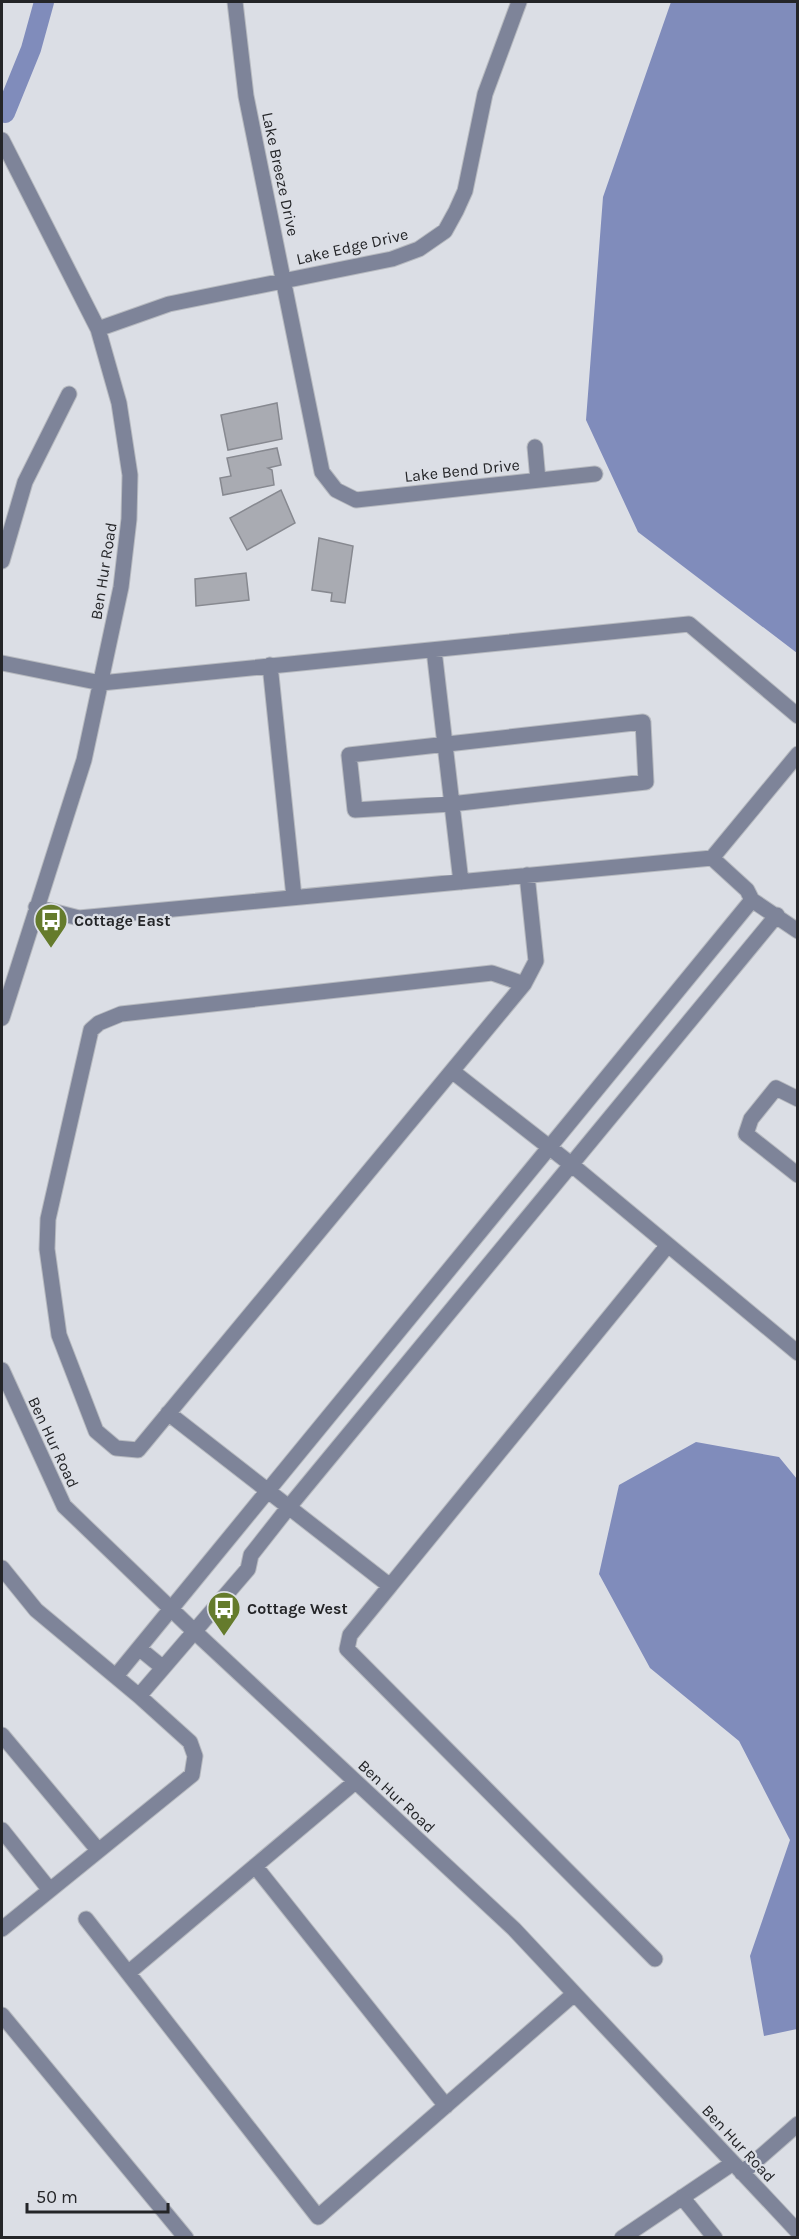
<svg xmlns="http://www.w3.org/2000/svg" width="799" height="2239" font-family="Karla,sans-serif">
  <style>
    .water { fill: #808cbb }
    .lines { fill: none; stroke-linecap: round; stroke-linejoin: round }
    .canal { stroke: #808cbb; stroke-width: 20 }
    .building { fill: #a9abb2; stroke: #878990; stroke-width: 1.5 }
    .minor-casing { stroke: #b6b9bf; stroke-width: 17 }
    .minor { stroke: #7e8499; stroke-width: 15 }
    .labels { text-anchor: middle; stroke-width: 4.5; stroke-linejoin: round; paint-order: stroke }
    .street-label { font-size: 16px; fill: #242528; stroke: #dbdee5 }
    .poi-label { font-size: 16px; font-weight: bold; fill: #242528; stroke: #dbdee5; text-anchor: start }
  </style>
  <rect width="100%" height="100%" fill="#dbdee5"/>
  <!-- water -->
  <path class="water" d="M671 2H797V653L638 532 586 420 603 197Z
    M696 1442 779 1457 797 1479V2029L764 2036 750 1956 790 1840 739 1741 650 1668 599 1574 619 1485Z"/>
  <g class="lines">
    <!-- canal -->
    <path class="canal" d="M5 113 31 49 44 2"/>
  </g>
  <!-- building -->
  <path class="building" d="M277 403 282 439 228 450 221 415Z
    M277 448 281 465 268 468 272 470 274 485 223 495 220 478 231 476 227 458Z
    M281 490 295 523 247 550 230 518Z
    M319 538 353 546 345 603 331 601 332 593 312 590Z
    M246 573 249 600 196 606 195 579Z"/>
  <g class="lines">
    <!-- minor casing -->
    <g class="minor-casing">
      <path id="minor" d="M235 2 246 96 322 472 336 490 356 500 595 474
        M2 140 98 329 119 403 130 475 129 519 121 587 84 760 2 1018
        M98 329 169 304 392 259 419 249 445 231 456 211 465 191 485 94 519 2
        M535 447 538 480
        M2 561 25 482 69 394
        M434 650 461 882
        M2 663 101 683 689 624 798 716
        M270 665 294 897
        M643 722 646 782 451 804 355 810 349 755Z
        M798 754 712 858 747 890 752 900 798 931
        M36 907 79 918 712 858
        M492 973 524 984 138 1450 116 1448 96 1431 59 1335 47 1249 48 1219 91 1030 99 1023 121 1014Z
        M524 984 536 961 527 875
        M452 1071 572 1165 798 1353
        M798 1099 776 1088 751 1119 746 1134 798 1175
        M2 1370 64 1506 195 1632 514 1929 798 2232
        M168 1413 390 1586 350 1635 347 1649 655 1959
        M2 1568 36 1610 139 1696 190 1742 195 1756 192 1775 2 1929
        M390 1586 668 1245
        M140 1649 162 1667
        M116 1676 752 900
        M139 1696 248 1569 251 1555 288 1508 777 915
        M2 1735 98 1850
        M2 1830 49 1889
        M255 1866 446 2106
        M86 1919 318 2217 574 1994
        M128 1973 355 1782
        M2 2015 186 2238
        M742 2173 798 2124
        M682 2197 715 2238
        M622 2238 733 2163"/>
    </g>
    <!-- minor -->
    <use href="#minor" class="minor"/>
  </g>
  <!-- icons -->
  <defs>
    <g id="bus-pin" transform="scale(1.725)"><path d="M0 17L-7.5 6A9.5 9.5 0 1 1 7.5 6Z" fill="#657b2c" stroke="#dbdee5"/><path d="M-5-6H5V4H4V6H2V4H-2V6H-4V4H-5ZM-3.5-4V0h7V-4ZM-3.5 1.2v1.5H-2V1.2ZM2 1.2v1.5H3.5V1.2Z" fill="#fff"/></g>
  </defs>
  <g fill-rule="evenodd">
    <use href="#bus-pin" x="51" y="920"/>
    <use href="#bus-pin" x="224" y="1608"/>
  </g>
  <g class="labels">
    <!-- street labels -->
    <g class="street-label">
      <text transform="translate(281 174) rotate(78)" y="6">Lake Breeze Drive</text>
      <text transform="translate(352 246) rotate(-13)" y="6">Lake Edge Drive</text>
      <text transform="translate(462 470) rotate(-6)" y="6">Lake Bend Drive</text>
      <text transform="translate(103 571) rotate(-81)" y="6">Ben Hur Road</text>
      <text transform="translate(54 1442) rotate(65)" y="6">Ben Hur Road</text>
      <text transform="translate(397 1796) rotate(43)" y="6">Ben Hur Road</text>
      <text transform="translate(739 2143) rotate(47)" y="6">Ben Hur Road</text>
    </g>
    <!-- poi labels -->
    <g class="poi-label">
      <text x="74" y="926">Cottage East</text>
      <text x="247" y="1614">Cottage West</text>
    </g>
  </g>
  <!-- border -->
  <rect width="799" height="2239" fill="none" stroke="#242528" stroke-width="6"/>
  <!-- scale -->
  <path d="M27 2203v9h141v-9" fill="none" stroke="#242528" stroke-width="3"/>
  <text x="36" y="2203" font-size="18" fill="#242528" stroke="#dbdee5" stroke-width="4.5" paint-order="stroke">50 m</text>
</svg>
